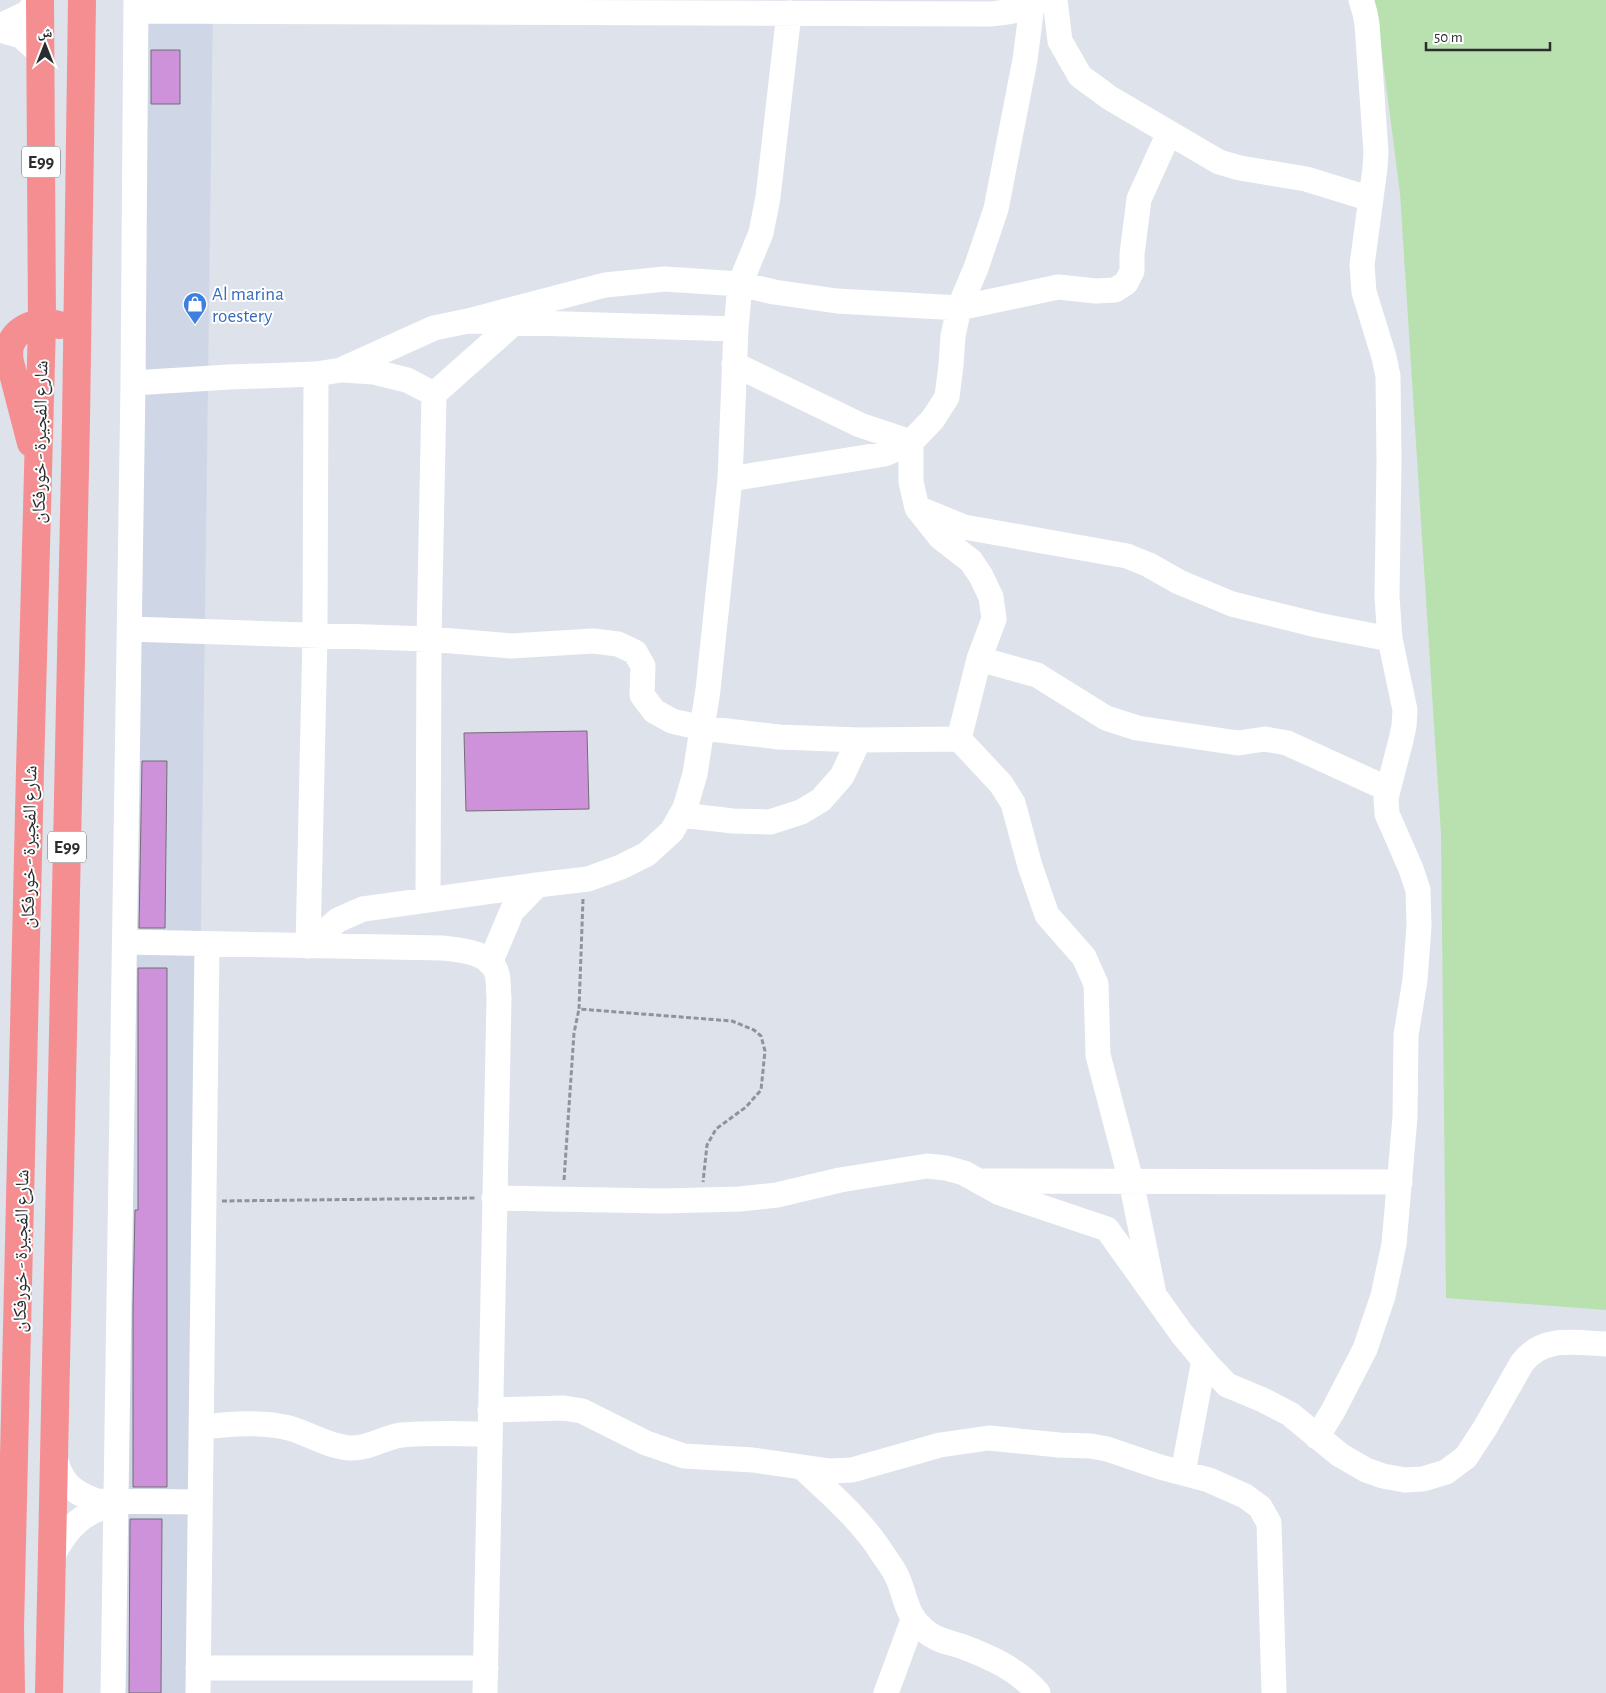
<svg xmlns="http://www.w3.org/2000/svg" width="1606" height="1693" font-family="'Alegreya Sans','Noto Naskh Arabic',sans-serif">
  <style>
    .built { fill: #cfd7e7 }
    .green { fill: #b9e1af }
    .building { fill: #ce92da; stroke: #736d74 }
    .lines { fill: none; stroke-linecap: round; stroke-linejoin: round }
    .path { stroke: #909399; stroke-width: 3; stroke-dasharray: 5 2.5; stroke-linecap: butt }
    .minor { stroke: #fff; stroke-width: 25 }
    .highway { stroke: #f58e90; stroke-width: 28 }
    .labels { text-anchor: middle; stroke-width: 4; stroke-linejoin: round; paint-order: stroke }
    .shield { fill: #fff; stroke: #6a6b6d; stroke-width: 1 }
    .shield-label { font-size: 18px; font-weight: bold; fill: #2a2c2f }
    .shop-label { font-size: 19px; fill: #366cbe; stroke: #fff; text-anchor: start }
    .street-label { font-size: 19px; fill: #2a2c2f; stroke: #fff }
  </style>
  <rect width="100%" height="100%" fill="#dee2eb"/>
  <!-- built -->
  <path class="built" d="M145 0H213L191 1693H117Z"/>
  <!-- green -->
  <path class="green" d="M1375 0H1606V1310L1446 1298 1441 834 1400 193Z"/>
  <!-- building -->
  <path class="building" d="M151 50H180V104H151Z
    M587 731 589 809 466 811 464 733Z
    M142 761H167L165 928H139Z
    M138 968H167V1487H133V1306L135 1210H138Z
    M130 1519H162L161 1693H129Z"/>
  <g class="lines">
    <!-- path -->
    <path class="path" d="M583 899 579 1009 732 1021 754 1030 761 1036 765 1051 761 1090 746 1107 716 1129 707 1145 703 1182
      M564 1180 574 1033 579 1009
      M222 1201 476 1198"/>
    <!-- minor -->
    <path class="minor" d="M1055 0 1060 41 1080 76 1110 98 1219 162 1240 168 1306 179 1371 199
      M136 11 990 14C1005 12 1025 12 1036 0
      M0 26 27 13 38 0
      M0 30 21 36 40 53
      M468 321 605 285 665 279 740 284 774 292 837 301 959 308 1058 287 1096 291 1115 290 1126 283 1132 271V254L1139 199 1169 133
      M734 364 860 425 911 442V482L917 508 940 537 971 561 981 576 991 597 994 619 979 659 959 739
      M343 370 374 372 407 380 434 394
      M133 383 229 377 316 374 341 370 434 328 468 321 736 329
      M730 479 885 454 911 442 933 419 947 397 951 365 953 336 959 308 976 268 996 209 1025 60 1032 5
      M920 509 964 527 1127 556 1149 565 1179 582 1232 604 1317 625 1390 639
      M130 629 429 639 511 646 593 641 618 644 635 652 643 666 642 695 654 711 672 721 702 728 779 737 859 740 959 739 1001 784 1013 803 1030 866 1047 915 1084 957 1096 984 1098 1055 1131 1181 1154 1294
      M979 659 1037 675 1106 718 1137 728 1238 743 1265 739 1287 743 1388 789
      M681 815 733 821 770 822 801 812 821 800 842 776 859 740
      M428 900 429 639 434 394 514 323
      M125 942 443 948C461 950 491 952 497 974 499 981 498 990 499 998L485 1693
      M308 946 315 635 316 374
      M308 946 338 920 363 909 537 885
      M490 963 512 911 537 885 588 879 621 867 647 854 672 831 685 808 695 774 708 690 730 479 736 329 740 284 761 233 768 197 789 13
      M985 1181 1400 1182
      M494 1198 663 1201 740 1199 777 1195 840 1180 927 1166 946 1168 964 1173 1000 1193 1107 1229 1182 1334 1207 1364 1227 1385 1263 1400 1290 1414 1340 1455 1366 1470 1383 1476 1405 1480 1423 1479 1446 1472 1466 1457 1485 1428 1522 1363C1543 1335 1575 1343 1606 1344
      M490 1410 564 1408 582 1411 646 1443 684 1456 753 1460 830 1471 852 1470 940 1445 989 1438 1059 1445 1091 1446 1107 1449 1160 1467 1209 1480 1245 1496 1260 1507 1269 1523 1274 1693
      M201 1427C230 1424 260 1421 289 1428 310 1434 329 1447 350 1448 369 1449 384 1437 402 1435 431 1432 461 1434 490 1434
      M1317 1437 1333 1411 1365 1349 1383 1296 1394 1244 1405 1117 1406 1035 1415 980 1419 926 1418 890 1411 869 1387 814 1386 798 1401 740 1404 726 1405 710 1390 639 1387 597 1389 460 1388 376 1384 357 1364 292 1362 265 1375 168 1376 152 1367 24 1365 13 1361 0
      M54 1453C60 1481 70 1492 97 1501L200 1502
      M804 1469C832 1495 864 1523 884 1556 889 1563 895 1571 898 1579 906 1597 906 1615 923 1629 933 1639 947 1642 961 1646 990 1657 1018 1669 1038 1693
      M1183 1473 1204 1360
      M52 1557C67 1527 83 1512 115 1503
      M198 1668H486
      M113 1693 133 383 136 0
      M198 1693 207 944
      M886 1693 913 1620"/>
    <!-- highway -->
    <path class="highway" d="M31 443 11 366C10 362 9 358 9 354 9 329 38 318 59 325
      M11 1693 10 1628 30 770 42 323 40 0
      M49 1693 76 421 82 0"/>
  </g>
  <!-- icons -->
  <defs>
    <g id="shop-pin" transform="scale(1.25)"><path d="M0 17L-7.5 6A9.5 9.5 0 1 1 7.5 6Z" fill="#3f7fe0" stroke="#fff"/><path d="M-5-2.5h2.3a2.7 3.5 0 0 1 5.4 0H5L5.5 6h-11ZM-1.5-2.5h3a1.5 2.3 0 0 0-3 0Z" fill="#fff"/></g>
  </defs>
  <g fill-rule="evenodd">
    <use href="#shop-pin" x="195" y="304"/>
  </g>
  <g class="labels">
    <!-- shield labels -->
    <g class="shield">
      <rect x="22" y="146.5" width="38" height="31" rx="4"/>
      <rect x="48" y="831.5" width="38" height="31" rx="4"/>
    </g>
    <g class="shield-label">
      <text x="41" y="168">E99</text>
      <text x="67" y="853">E99</text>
    </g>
    <!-- shop labels -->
    <g class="shop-label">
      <text x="212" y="300">Al marina<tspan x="212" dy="22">roestery</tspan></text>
    </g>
    <!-- street labels -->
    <g class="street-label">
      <text transform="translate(39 442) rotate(-89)" y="7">شارع الفجيرة - خورفكان</text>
      <text transform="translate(28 847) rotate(-89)" y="7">شارع الفجيرة - خورفكان</text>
      <text transform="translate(20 1251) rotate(-89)" y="7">شارع الفجيرة - خورفكان</text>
    </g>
  </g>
  <!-- north arrow -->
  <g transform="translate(45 45)" stroke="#ffffff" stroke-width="4" paint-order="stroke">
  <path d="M0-4L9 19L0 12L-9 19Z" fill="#2a2c2f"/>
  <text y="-8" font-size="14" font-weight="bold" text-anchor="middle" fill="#2a2c2f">ش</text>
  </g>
  <!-- scale -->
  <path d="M1426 42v8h124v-8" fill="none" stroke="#2a2c2f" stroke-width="2.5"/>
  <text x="1434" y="42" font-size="15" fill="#2a2c2f" stroke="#ffffff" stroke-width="4" paint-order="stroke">50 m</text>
</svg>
